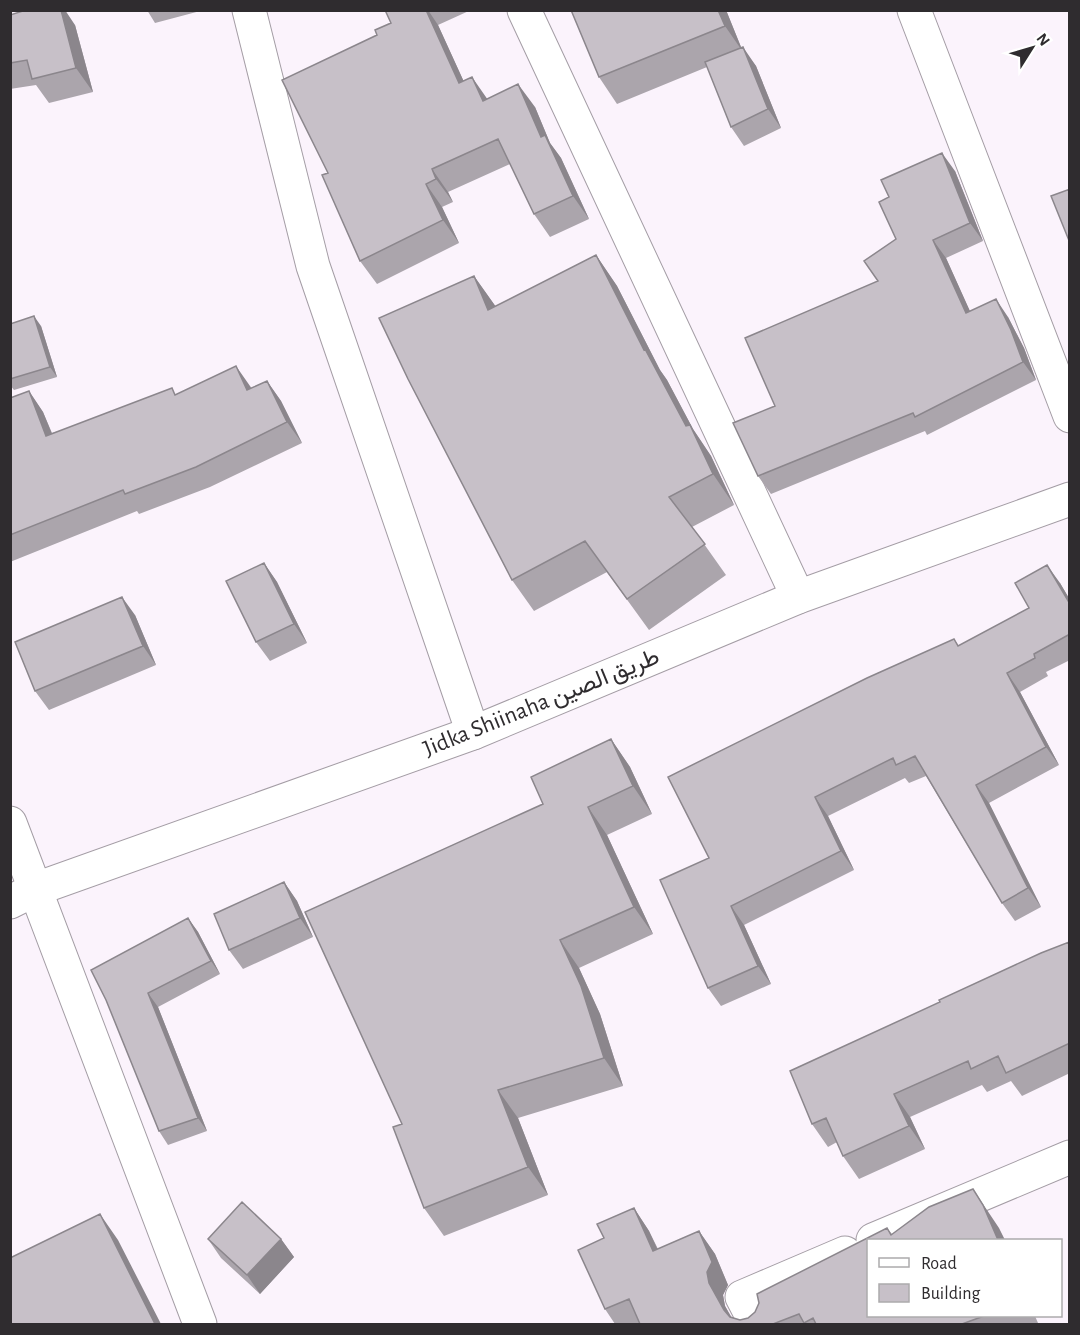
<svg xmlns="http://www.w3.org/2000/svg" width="1080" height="1335" font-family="'Alegreya Sans',Vazirmatn,sans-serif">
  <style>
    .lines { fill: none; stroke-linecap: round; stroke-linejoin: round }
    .minor-casing { stroke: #a49da5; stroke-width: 35 }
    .major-casing { stroke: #a49da5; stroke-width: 35 }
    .minor { stroke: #fff; stroke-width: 33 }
    .major { stroke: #fff; stroke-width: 33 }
    .wall { fill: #aba5ac }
    .shaded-wall { fill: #8b868c }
    .building { fill: #c7c0c8; stroke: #8b868c; stroke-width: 1.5 }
    .labels { text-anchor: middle; stroke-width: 4.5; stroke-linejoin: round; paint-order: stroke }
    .street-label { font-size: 24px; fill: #2f2c2f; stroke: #fff }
  </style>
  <rect width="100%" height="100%" fill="#fbf3fc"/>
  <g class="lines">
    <!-- minor casing -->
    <g class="minor-casing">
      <path id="minor" d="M249 10 313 266 473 733
        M524 10 798 597
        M914 10 1070 416
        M10 823 200 1324
        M873 1240 1070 1157
        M756 1324 742 1297 845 1253"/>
    </g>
    <!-- major casing -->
    <g class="major-casing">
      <path id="major" d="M10 902 36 889 473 733 798 597 1070 499"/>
    </g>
    <!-- minor -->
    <use href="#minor" class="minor"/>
    <!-- major -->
    <use href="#major" class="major"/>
  </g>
  <!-- wall -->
  <path class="wall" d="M147 10H204L155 23Z
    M385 10H471L438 25 463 80 487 99 535 107 550 143 561 158 589 219 550 237 534 214 510 164 448 192 453 202 442 207 459 243 377 284 360 261 328 173 391 23Z
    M571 10H726L741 47 756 66 781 128 744 146 731 127 707 67 617 104 599 77Z
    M10 15 75 25 93 92 49 103 36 85 10 89Z
    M955 171 983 241 946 258 970 312 1008 317 1024 348 1036 380 927 435 925 431 771 494 758 476 775 406 878 281 896 239 889 197Z
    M596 255 617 286 660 370 667 380 693 429 711 456 734 505 692 527 726 575 649 630 607 572 534 611 512 580 474 276 496 307Z
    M10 324 41 326 57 377 14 390 10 385Z
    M267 381 281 401 302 443 210 487 139 514 137 511 10 562V398L29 391 43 412 52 433 176 395 250 386 251 388Z
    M264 563 277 582 307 643 270 661 256 642Z
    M1060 583 1070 600V660L1046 672 1048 676 1020 692 1059 765 989 803 1041 907 1015 921 1002 903 926 776 909 783 905 778 828 816 854 870 744 925 771 984 721 1006 708 988 709 858 954 639 959 646 1029 608Z
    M135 615 156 665 49 710 35 691Z
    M611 739 630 767 652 814 607 835 653 934 579 968 600 1014 623 1086 518 1118 548 1195 444 1236 424 1208 402 1124 543 804Z
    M284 882 297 901 313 937 243 969 229 950Z
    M188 918 198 932 220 974 158 1007 207 1131 168 1145 159 1131 106 1000Z
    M1070 943V1073L1022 1096 1011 1081 987 1092 982 1085 910 1117 925 1149 859 1179 843 1156 837 1142 828 1147 812 1124Z
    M634 1208 649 1231 658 1249 699 1231 715 1254 728 1285 723 1295 725 1306 732 1318 740 1320 748 1318 887 1228 892 1234 999 1228 868 1316H1035L1038 1323 1035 1324H615L605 1309 604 1238Z
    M208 1239H281L294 1257 260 1294 221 1258Z"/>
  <!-- shaded-wall -->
  <path class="shaded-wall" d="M61 10H65L75 25 93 92 76 68Z
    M426 10H428L438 25 475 106 459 83Z
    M718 10H726L743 52 725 26Z
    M743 47 756 66 781 128 768 109Z
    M472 77 488 100 483 101Z
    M518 84 535 107 550 143 561 158 589 219 573 196 541 137Z
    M942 153 955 171 983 241 970 223Z
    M432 169 448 192 453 202 436 179Z
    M426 184 442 207 459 243 443 220Z
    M933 240 946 258 979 331 966 313Z
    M596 255 617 286 660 370 667 380 693 429 711 456 734 505 713 474 686 426 644 350Z
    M474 276 496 307 488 310Z
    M996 299 1008 317 1024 348 1036 380 1023 362Z
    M34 316 41 326 57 377 50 367Z
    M236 366 250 386 261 410 247 390Z
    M267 381 281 401 302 443 287 422Z
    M29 391 43 412 61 456 46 436Z
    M264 563 277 582 307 643 294 624Z
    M1047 565 1060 583 1070 600V604Z
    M122 597 135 615 156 665 143 646Z
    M1007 673 1020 692 1059 765 1046 747Z
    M611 739 630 767 652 814 633 786Z
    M976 785 989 803 1041 907 1028 888Z
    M815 797 828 816 854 870 841 851Z
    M588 807 607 835 653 934 634 907Z
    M284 882 297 901 313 937 300 918Z
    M731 906 744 925 771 984 758 966Z
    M188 918 198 932 220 974 211 961Z
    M560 940 579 968 600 1014 623 1086 604 1058Z
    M148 993 158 1007 207 1131 198 1118Z
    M498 1090 518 1118 548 1195 528 1167Z
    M894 1094 910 1117 925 1149 909 1126Z
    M973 1189 999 1228 1005 1240H998Z
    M634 1208 649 1231 669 1274 653 1251Z
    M100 1214 118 1240 161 1324H155Z
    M699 1231 715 1254 728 1285 723 1295 725 1306 735 1324 724 1310 709 1283Z
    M281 1239 294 1257 260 1294 247 1275Z"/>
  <!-- building -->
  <path class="building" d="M26 10H61L76 68 32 79 27 60 10 63V15Z
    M385 10H426L459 83 472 77 483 101 518 84 541 137 545 135 573 196 534 214 498 139 432 169 436 179 426 184 443 220 360 261 322 175 328 173 282 80 377 35 375 30 391 23Z
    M571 10H718L725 26 599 77Z
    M743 47 768 109 731 127 705 62Z
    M942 153 970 223 933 240 966 313 996 299 1011 330 1023 362 915 417 913 413 758 476 733 423 775 406 745 338 878 281 864 261 896 239 879 202 889 197 881 180Z
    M1070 189V243L1051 196Z
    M596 255 644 350 645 349 686 426 690 425 713 474 669 497 705 544 627 599 585 541 512 580 408 379 379 318 474 276 488 310Z
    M34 316 50 367 10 379V324Z
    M236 366 247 390 267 381 287 422 196 467 125 494 123 490 10 535V398L29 391 46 436 172 388 175 395Z
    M264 563 294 624 256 642 226 581Z
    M1047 565 1070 604V634L1034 654 1035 658 1007 673 1046 747 976 785 1028 888 1002 903 915 756 896 765 893 758 815 797 841 851 731 906 758 966 708 988 660 880 709 858 668 777 867 678 954 639 958 646 1029 608 1015 583Z
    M122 597 143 646 35 691 15 642Z
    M611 739 633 786 588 807 634 907 560 940 581 986 604 1058 498 1090 528 1167 424 1208 393 1127 402 1124 305 912 543 804 531 777Z
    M284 882 300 918 229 950 214 914Z
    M188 918 211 961 148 993 198 1118 159 1131 106 1000 91 970Z
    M1069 942 1070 1043 1006 1073 998 1056 971 1069 968 1061 894 1094 909 1126 843 1156 826 1118 812 1124 790 1071 940 1002 939 1000 1041 953Z
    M973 1189 983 1205 998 1240H868V1316H984L962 1324H816L813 1318 804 1323 799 1314 773 1324H640L629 1299 605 1309 578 1250 604 1238 597 1224 634 1208 653 1251 699 1231 712 1262 707 1272 709 1283 724 1310 730 1317 740 1320 748 1318 755 1312 759 1303 757 1294 887 1228 891 1235 929 1207Z
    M242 1202 281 1239 247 1275 208 1239Z
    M100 1214 155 1324H10V1258Z"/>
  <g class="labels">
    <!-- street labels -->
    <g class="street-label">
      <text transform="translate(541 702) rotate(-22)" y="8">Jidka Shiinaha طريق الصين</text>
    </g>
  </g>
  <!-- border -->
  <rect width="1080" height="1335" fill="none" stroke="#2f2c2f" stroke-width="24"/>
  <!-- legend -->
  <rect x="867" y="1239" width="195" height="78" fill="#ffffff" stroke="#acabac" stroke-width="1.5"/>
  <rect x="879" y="1258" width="30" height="9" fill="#ffffff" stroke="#acabac" stroke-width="1.5"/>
  <text x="921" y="1269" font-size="18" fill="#2f2c2f">Road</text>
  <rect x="879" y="1284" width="30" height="18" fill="#c7c0c8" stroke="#acabac" stroke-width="1.5"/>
  <text x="921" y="1299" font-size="18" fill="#2f2c2f">Building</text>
  <!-- north arrow -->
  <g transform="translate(1032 48) rotate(53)" stroke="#ffffff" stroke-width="4.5" paint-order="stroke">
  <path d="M0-4.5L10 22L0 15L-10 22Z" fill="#2f2c2f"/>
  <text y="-9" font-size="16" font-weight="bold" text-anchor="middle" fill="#2f2c2f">N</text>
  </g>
</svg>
